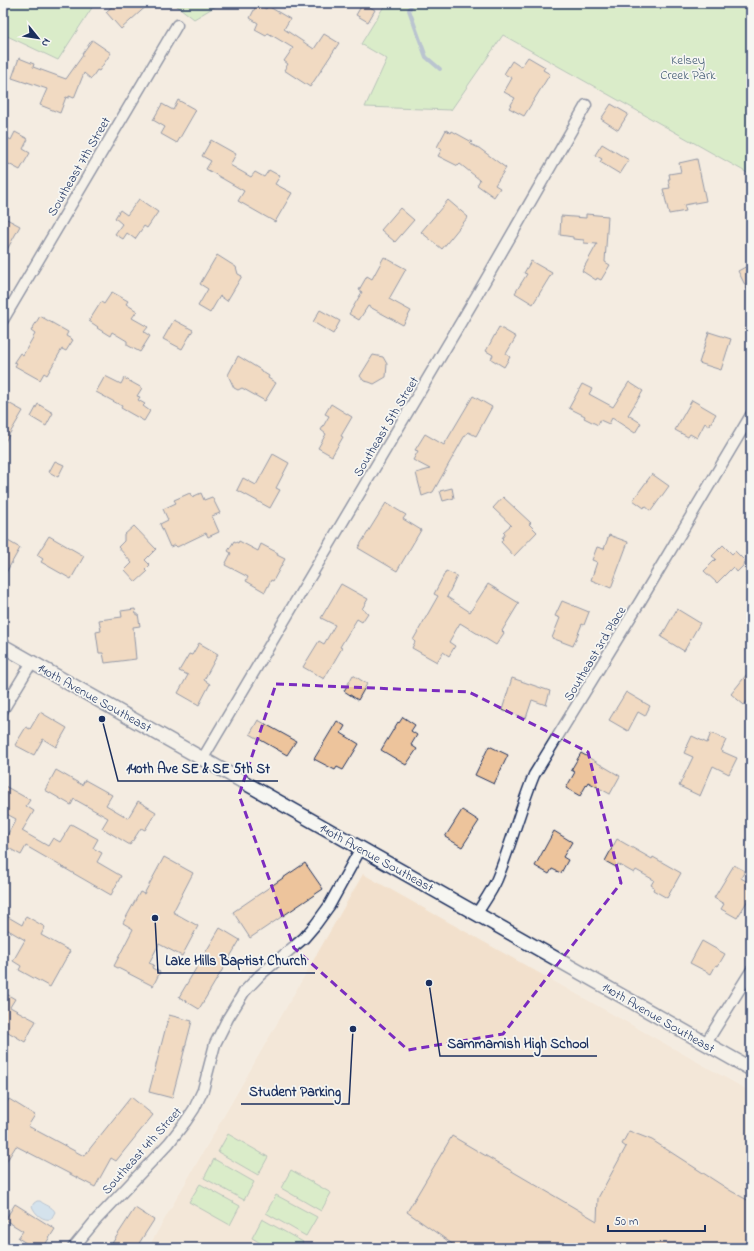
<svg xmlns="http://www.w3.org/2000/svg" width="754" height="1251" font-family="'Indie Flower',sans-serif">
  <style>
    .built { fill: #f2e0cc }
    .green { fill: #bbecac; stroke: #6b8e85 }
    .water { fill: #aed5f8; stroke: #7393ba }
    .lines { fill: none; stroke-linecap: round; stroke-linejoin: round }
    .stream { stroke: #7393ba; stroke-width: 4 }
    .building { fill: #edc49c; stroke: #1b2f5e }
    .minor-casing { stroke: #1b2f5e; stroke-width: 13 }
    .tertiary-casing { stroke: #1b2f5e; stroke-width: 16 }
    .minor { stroke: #f6f6f2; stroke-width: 10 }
    .tertiary { stroke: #f6f6f2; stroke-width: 13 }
    .marked { fill: none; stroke: #7b2cbf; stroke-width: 3; stroke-dasharray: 8 5; stroke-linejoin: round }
    .labels { text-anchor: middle; stroke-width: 3.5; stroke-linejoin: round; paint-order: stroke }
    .park-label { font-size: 13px; fill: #3b556e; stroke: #f6f6f2 }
    .street-label { font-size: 13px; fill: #1b2f5e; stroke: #f6f6f2 }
    .leader { fill: none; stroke: #1b2f5e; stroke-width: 1.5 }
    .callout-dot { fill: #1b2f5e; stroke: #f6f6f2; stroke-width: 1.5 }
    .callout-label { font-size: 14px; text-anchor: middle; font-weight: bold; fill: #1b2f5e; stroke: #f6f6f2; stroke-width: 3.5; stroke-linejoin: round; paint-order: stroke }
  </style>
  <rect width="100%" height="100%" fill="#f4ece1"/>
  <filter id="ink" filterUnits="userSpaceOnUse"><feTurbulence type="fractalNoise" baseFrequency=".025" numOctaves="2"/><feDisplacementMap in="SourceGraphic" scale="8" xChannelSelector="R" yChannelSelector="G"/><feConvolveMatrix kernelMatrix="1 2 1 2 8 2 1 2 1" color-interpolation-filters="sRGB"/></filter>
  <g filter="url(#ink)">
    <!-- built -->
    <path class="built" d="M363 874 751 1092V1248H148Z"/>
    <!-- green -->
    <path class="green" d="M3 3H95L58 60 3 34Z
      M177 3H221L194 19 176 5Z
      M386 3H751V175L503 35 451 110 365 107 387 59 361 44Z
      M228 1134 268 1157 258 1175 218 1152Z
      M214 1159 254 1182 244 1200 204 1178Z
      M291 1170 331 1193 321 1211 281 1188Z
      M200 1184 240 1206 230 1225 189 1202Z
      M276 1195 317 1217 306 1236 266 1213Z
      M262 1219 303 1242 299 1248H269L252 1238Z"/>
    <!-- water -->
    <path class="water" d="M37 1201H40C46 1206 52 1206 55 1212L51 1219C43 1221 35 1214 32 1206L34 1203Z"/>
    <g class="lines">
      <!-- stream -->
      <path class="stream" d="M412 3 409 10 426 57 440 69"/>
    </g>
    <!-- building -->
    <path class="building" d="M116 3H150L121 29 106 12Z
      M363 3 375 10 368 22 356 15Z
      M257 4 266 9 268 6 290 19 284 29 314 49 324 34 339 43 310 87 284 70 288 64 284 61 293 48 268 33 266 36 255 30 258 23 250 18Z
      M92 40 111 53 99 71 97 70 91 79 84 73 74 98 69 96V98L66 97 60 113 40 105 47 89 27 82V83L12 78 19 58 34 64 33 67 66 79 83 55 82 54Z
      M528 57 545 67 543 70 550 74 524 116 509 108 515 98 504 92 512 78 504 74 512 61 521 67Z
      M178 100 196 110 177 143 161 134 165 127 153 120 162 104 173 110Z
      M611 104 628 114 618 130 601 119Z
      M446 130 451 133 452 131 472 142 470 144 479 148 506 168 495 185 500 188 494 197 477 185 480 180 460 164 458 166 438 156 442 149 437 147Z
      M15 132 28 139 23 149 30 153 20 170 3 161V135L11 140Z
      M211 140 236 154 230 165 251 177 255 172 264 177 269 170 280 176 275 184 292 193 275 222 238 201 244 191 206 169 211 161 202 156Z
      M602 144 629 160 620 174 600 162 602 159 595 155Z
      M697 159 706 201 684 205 686 211 669 214 663 189 670 188 668 179H670L669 174 681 172 679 163Z
      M139 199 158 212 147 228 144 226 135 239 127 233 123 239 115 234 122 224 115 218 120 210 127 215Z
      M448 200 468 217 442 249 421 232Z
      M400 208 414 220 395 242 381 230Z
      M586 214 608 216 605 262 610 265 601 280 597 278 596 280 582 271 597 244 584 243V240L573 239V237L560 235 561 216 586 218Z
      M3 217 20 226 3 257Z
      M217 255 236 267 238 274 242 276 227 301 220 296 210 313 198 306 208 289 200 284Z
      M384 257 406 269 389 299 411 311 403 325 368 306 359 320 349 314 362 292 359 290 367 276 372 279Z
      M531 261 552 273 533 304 515 293 527 274 524 273Z
      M751 264V297L738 271Z
      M112 292 128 301 126 304 137 311 132 318 148 327 144 332 150 336 140 352 127 345V341L112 332 110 336 97 328 98 327 89 321 101 302 104 304Z
      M320 310 340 321 333 334 313 322Z
      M40 316 68 332 66 336 73 340 66 351 62 349 47 375 44 373 40 380 15 366 17 363 14 362 20 353 23 355 35 334 31 331Z
      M174 320 193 330 182 349 163 339Z
      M499 327 516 337 506 354 510 357 504 367 491 359 493 355 486 351Z
      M709 332 731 339 721 370 699 363Z
      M373 355 383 357 387 364 386 377 374 384 369 382 364 381 360 376Z
      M238 356 261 370V371L269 376 268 378 276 383 265 401 242 388 238 390 234 388 228 375Z
      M105 376 121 384 124 378 142 388 137 396 140 397 138 400 145 404 143 406 150 411 144 421 121 408 122 406 96 392Z
      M629 382 643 391 628 415 641 423 635 433 612 418 609 424 600 420 598 425 584 418 585 416 569 408 582 384 592 389 589 394 613 407Z
      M473 396 492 407 476 436 468 432 464 437 433 492 422 496 416 473 430 469 413 460 418 451 415 450 425 434 444 445Z
      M3 400 23 411 3 445Z
      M692 400 716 414 709 426 705 423 697 438 690 434 688 437 675 430Z
      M38 404 53 413 46 426 31 417Z
      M331 404 352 417 341 436 343 437 332 456 318 448 326 434 321 430 329 416 325 414Z
      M273 454 289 463 276 488 280 490 270 508 237 490 243 478 256 485Z
      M55 461 64 465 58 477 49 472Z
      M652 474 669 486 651 511 645 506 644 508 633 500Z
      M452 488 454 498 443 501 440 491Z
      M190 493 192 497 201 493 204 500 212 497 220 513 212 516 219 532 208 537 206 533 177 547 175 545 170 547 160 524 168 520 163 509 176 503 174 500Z
      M503 497 531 523 529 524 537 532 514 556 501 542 503 539 502 538 505 534 503 532 511 525 493 508Z
      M386 503 406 515 403 519 421 530 397 571 358 548Z
      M134 526 156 549 145 560 150 565 145 570 147 572 136 582 125 570 132 563 118 547 124 541V535Z
      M609 535 628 542 611 588 591 580 597 562 592 560 597 547 604 549Z
      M49 536 84 556 71 579 41 562 43 559 37 555Z
      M3 538 20 548 3 578Z
      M234 541 238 543 239 541 258 551 261 544 278 553 277 555 285 559 273 581 271 580 265 592 246 581 248 577 225 565 231 553 228 551Z
      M723 545 732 554 735 551 744 560 743 566 737 572 733 567 717 583 704 571 716 559 712 556Z
      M446 571 457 576 447 597 470 612 488 584 519 603 502 631 504 633 496 645 460 623 449 642 455 646 449 656 443 652 437 662 412 648 415 642 413 640 438 596 434 594Z
      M341 584 368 599 362 609 368 613 362 622 357 619 340 647 342 648 324 679 303 667 319 641 324 644 335 625 321 618Z
      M562 601 589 612 584 625 582 624 573 646 552 638 560 618 555 616Z
      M135 609 136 614H138L140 626 133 627 136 659 105 663 103 653H99L96 632 101 631 99 620 122 617 121 611Z
      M677 609 700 623 684 651 661 637Z
      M199 643 218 654 204 680 210 684 199 705 178 693 188 675 179 671 189 654 192 655Z
      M751 669V697L744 705 731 694Z
      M353 675 367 684 358 700 344 691Z
      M512 678 550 691 546 705 532 700 526 718 502 710Z
      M626 692 650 706 645 716 638 712 628 731 609 720Z
      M40 712 67 728 56 747 43 739 34 755 15 745 26 727 30 729Z
      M403 717 415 725 411 731 417 735 411 745 417 749 406 765 381 750 398 722 399 723Z
      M258 720 296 741 287 755 250 734Z
      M337 721 345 726 341 733 359 744 343 770 337 767 335 770 314 759Z
      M711 733 726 740 721 751 737 758 729 774 713 766 700 796 679 786 693 757 684 753 692 736 707 743Z
      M489 746 508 755 494 784 475 775Z
      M581 753 620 776 610 794 588 782 580 796 566 788 575 772 571 770Z
      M56 770 82 785 85 780 112 795 106 805 128 818 138 801 156 812 145 830 141 828 130 845 102 828 108 818 74 799 71 805 45 790Z
      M3 785 30 800 26 806 34 811 22 831 48 846 53 838 60 842 71 824 98 839 93 848 102 853 97 862 121 876 111 895 26 846 21 855 3 845V843L16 819 3 812Z
      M462 810 479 821 462 847 445 837Z
      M554 831 572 842 563 857 568 860 561 873 552 869 549 874 535 866Z
      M617 839 652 859 653 857 681 873 667 898 653 890 654 887 651 885 654 880 636 870 634 873 618 864 616 867 605 861Z
      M164 857 193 873 173 912 198 926 182 956 159 944 149 963 154 965 152 968 160 972 153 986 114 966 133 929 123 923 140 892 144 894Z
      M305 863 323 889 250 938 233 912Z
      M734 865 745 871 741 878 751 884V902L748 900 737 918 721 909 724 904 714 898Z
      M3 914 22 925 26 916 45 927 41 935 70 951 50 987 19 970 21 966 13 961 25 940 3 927Z
      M220 928 240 940 199 1009 179 997Z
      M702 941 725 954 718 966 716 965 711 974 690 963Z
      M3 992 15 999 10 1007 36 1021 25 1042 3 1029Z
      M169 1015 192 1021 172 1098 149 1092Z
      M131 1097 153 1115 116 1161 111 1158 95 1187 16 1146 3 1167V1109L9 1099 35 1115 28 1126 84 1156Z
      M629 1131 652 1140 731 1191 751 1202V1248H458L407 1212 452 1136 597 1221 598 1198 626 1147 622 1144Z
      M15 1204 55 1229 43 1248H34L18 1238 23 1231 5 1220Z
      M135 1208 154 1220 136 1248H109Z"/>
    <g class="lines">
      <!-- minor casing -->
      <g class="minor-casing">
        <path id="minor" d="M3 320 177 25
          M3 710 32 662
          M203 758 477 295 586 105
          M477 913C484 902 492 891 497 879 511 845 520 809 534 775L641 600 751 415
          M706 1043 751 971
          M73 1248 96 1220 169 1143 186 1121 194 1109 203 1090 215 1044 228 1018 244 992 260 975 304 938 316 924 329 906 361 848"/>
      </g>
      <!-- tertiary casing -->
      <g class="tertiary-casing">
        <path id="tertiary" d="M3 646 751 1069"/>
      </g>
      <!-- minor -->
      <use href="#minor" class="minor"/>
      <!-- tertiary -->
      <use href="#tertiary" class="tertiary"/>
    </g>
  </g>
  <!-- marked area -->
  <path d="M0 0H754V1251H0ZM276 684 469 692 588 752 621 883 503 1034 408 1050 294 948 239 795Z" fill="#f4ece1" fill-opacity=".55" fill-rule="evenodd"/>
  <path class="marked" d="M276 684 469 692 588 752 621 883 503 1034 408 1050 294 948 239 795Z"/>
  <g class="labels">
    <!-- park labels -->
    <g class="park-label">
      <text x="688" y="64">Kelsey<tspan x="688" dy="15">Creek Park</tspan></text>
    </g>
    <!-- street labels -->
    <g class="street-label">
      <text transform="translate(78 166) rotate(-60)" y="5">Southeast 7th Street</text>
      <text transform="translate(385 426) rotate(-59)" y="5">Southeast 5th Street</text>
      <text transform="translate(594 653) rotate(-59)" y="5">Southeast 3rd Place</text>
      <text transform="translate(95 697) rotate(29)" y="5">140th Avenue Southeast</text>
      <text transform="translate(377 857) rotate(29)" y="5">140th Avenue Southeast</text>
      <text transform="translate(659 1017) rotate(30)" y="5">140th Avenue Southeast</text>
      <text transform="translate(141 1150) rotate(-48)" y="5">Southeast 4th Street</text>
    </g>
  </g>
  <!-- callouts -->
  <path class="leader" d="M102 719L118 781H278M155 918L158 973H315M429 983L440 1056H597M353 1029L349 1104H241"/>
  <g class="callout-dot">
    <circle cx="102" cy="719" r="4"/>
    <circle cx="155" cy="918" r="4"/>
    <circle cx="429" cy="983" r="4"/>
    <circle cx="353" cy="1029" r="4"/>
  </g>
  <g class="callout-label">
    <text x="198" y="773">140th Ave SE &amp; SE 5th St</text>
    <text x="236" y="965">Lake Hills Baptist Church</text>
    <text x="518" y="1048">Sammamish High School</text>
    <text x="295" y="1096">Student Parking</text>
  </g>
  <!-- margin -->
  <rect width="754" height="1251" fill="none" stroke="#f6f6f2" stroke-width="16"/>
  <rect x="8" y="8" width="738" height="1235" fill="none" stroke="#1b2f5e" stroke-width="1.5" filter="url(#ink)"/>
  <!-- north arrow -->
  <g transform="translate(38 38) rotate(120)" stroke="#f6f6f2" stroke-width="3" paint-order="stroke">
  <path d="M0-3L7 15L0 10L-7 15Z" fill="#1b2f5e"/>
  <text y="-6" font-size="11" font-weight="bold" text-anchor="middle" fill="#1b2f5e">N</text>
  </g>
  <!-- scale -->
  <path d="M608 1225v6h97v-6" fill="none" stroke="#1b2f5e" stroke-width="2"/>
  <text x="614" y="1225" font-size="12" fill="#1b2f5e" stroke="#f6f6f2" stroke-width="3" paint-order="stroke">50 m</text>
</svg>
